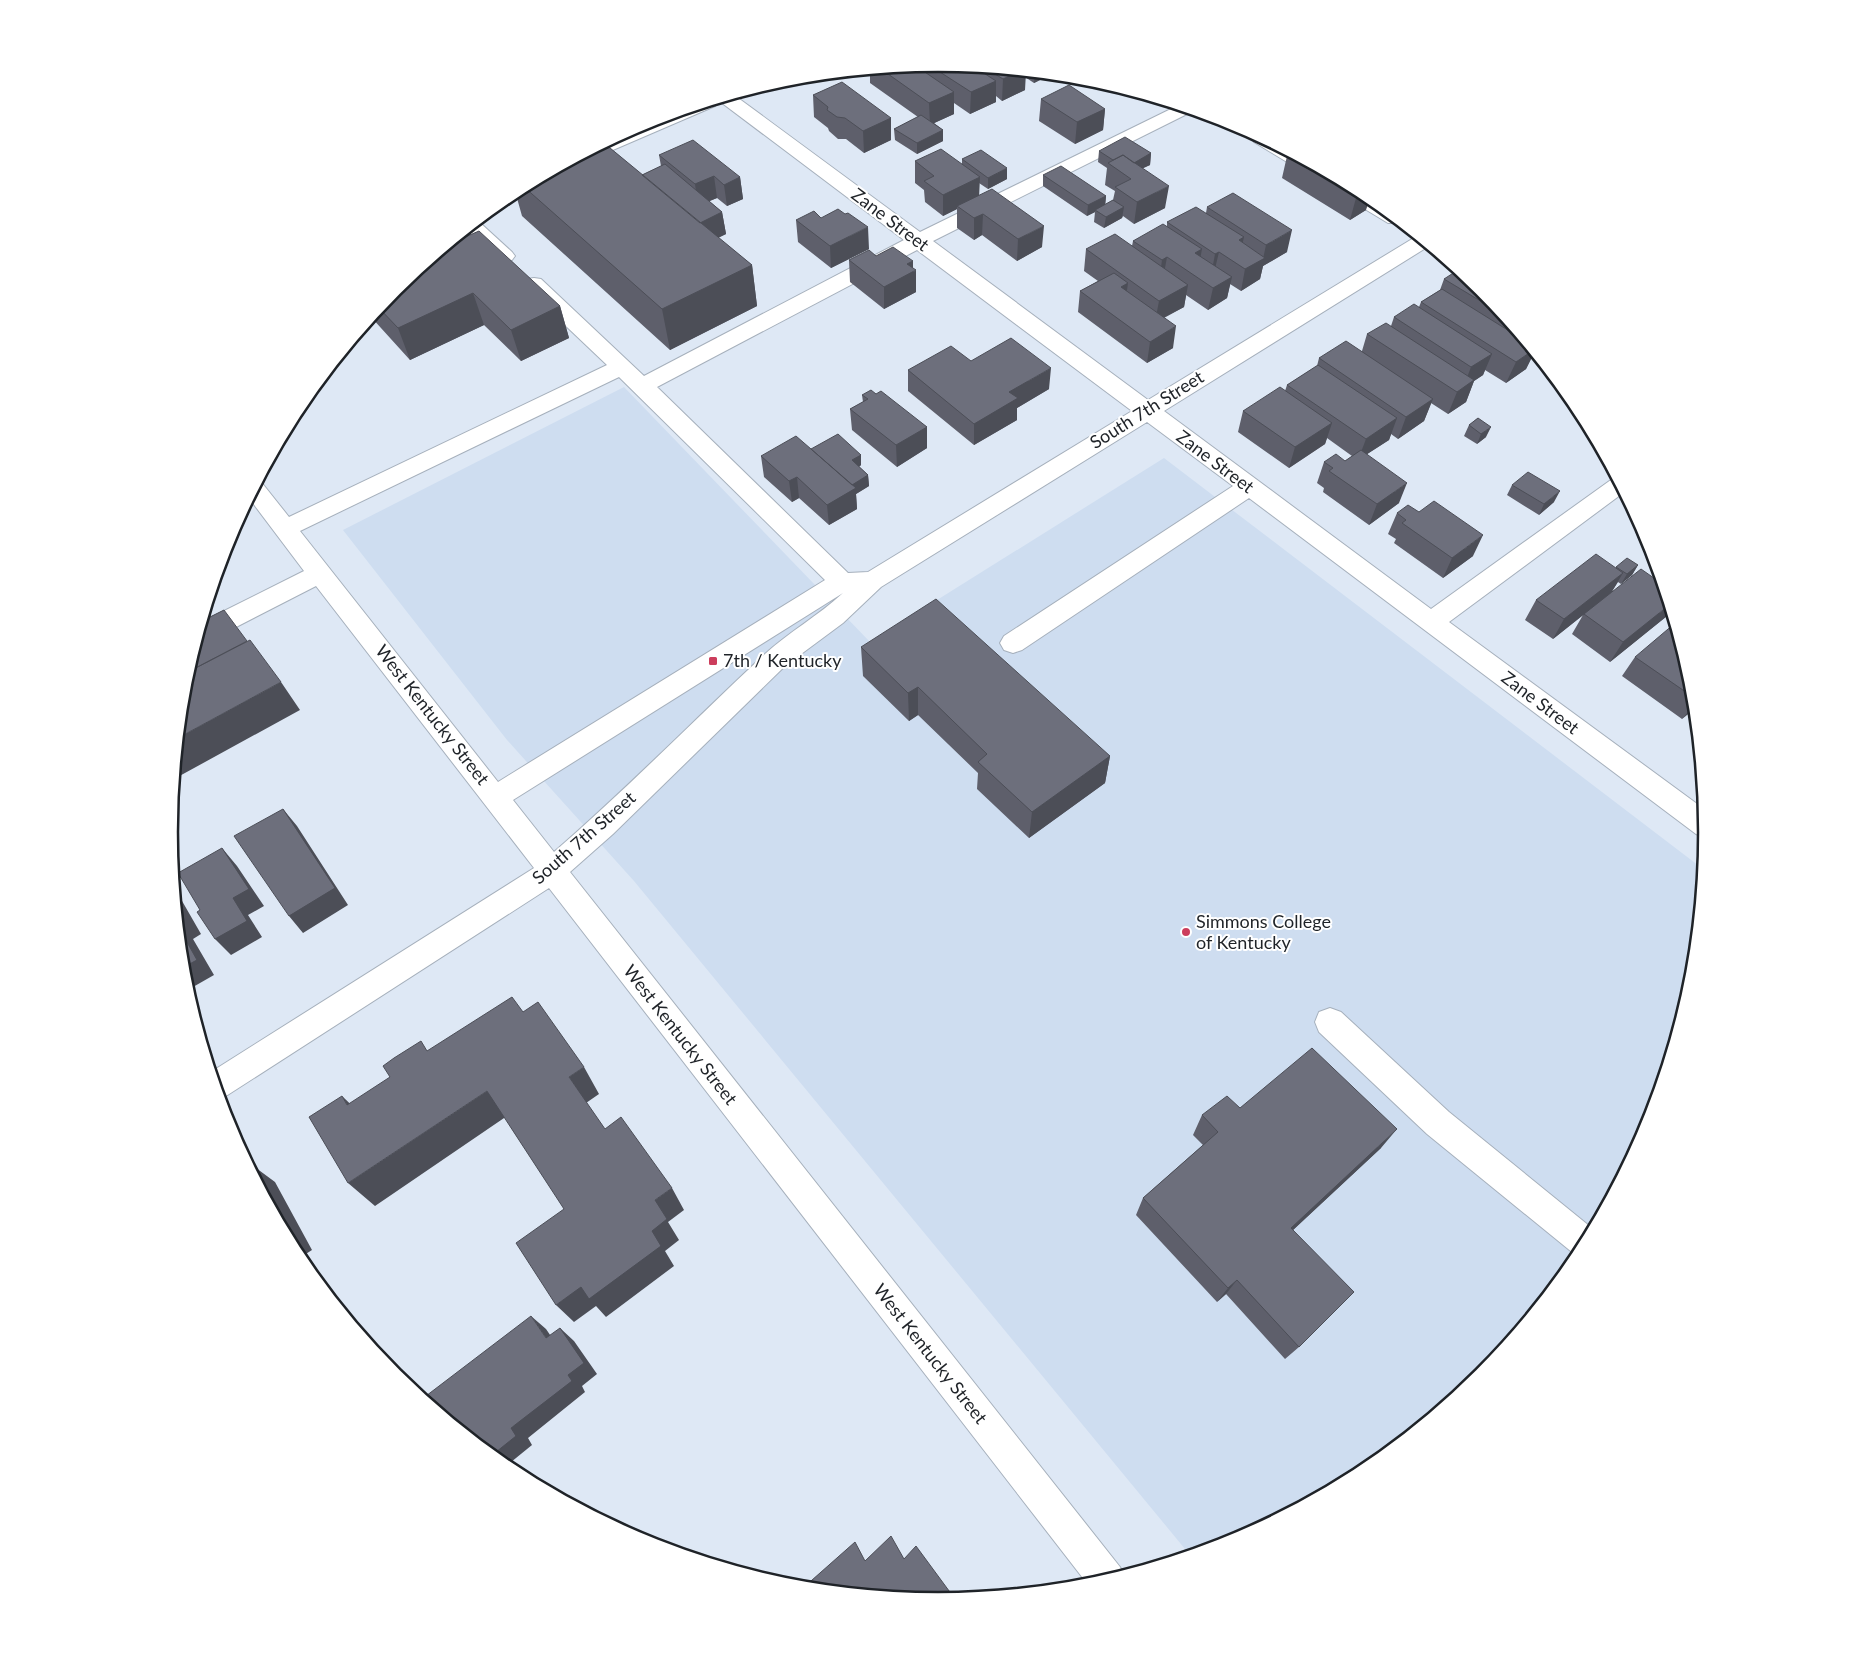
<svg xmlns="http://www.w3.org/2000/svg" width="1875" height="1665" font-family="Lato,sans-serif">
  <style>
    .built { fill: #ceddf0 }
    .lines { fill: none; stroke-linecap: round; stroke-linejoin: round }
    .minor-casing { stroke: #a6b0bc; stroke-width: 2 }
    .minor { fill: #fff; fill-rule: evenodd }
    .wall { fill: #5e5f6b }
    .shaded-wall { fill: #4c4e57 }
    .building { fill: #6d6f7c; stroke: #4c4e57 }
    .poi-dot { fill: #cc3d5c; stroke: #fff; stroke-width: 2 }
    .labels { text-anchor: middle; stroke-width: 4; stroke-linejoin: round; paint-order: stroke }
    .street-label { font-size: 18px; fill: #1f2328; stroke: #fff }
    .poi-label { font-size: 18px; fill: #1f2328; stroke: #fff; text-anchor: start }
    .rim { fill: none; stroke: #1f2328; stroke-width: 2.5 }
  </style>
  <rect width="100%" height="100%" fill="#dee8f5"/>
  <!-- built -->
  <path class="built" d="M624 387 870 642 1164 458 1703 869 1691 983 1648 1127 1577 1260 1481 1376 1364 1472 1231 1543 1190 1555 634 881 507 740 343 530Z"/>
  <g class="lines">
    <!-- minor casing -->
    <g class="minor-casing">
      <path id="minor" d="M734 95 920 232 1177 106 1193 111 933 241 1148 400 1417 236 1429 246 1164 411 1431 609 1615 477 1623 493 1449 622 1704 809 1706 838 1696 834 1249 498 1022 650 1013 653 1004 650 1000 643 1004 636 1233 486 1147 422 881 587 843 623 785 666 613 834 570 872 1120 1567 1124 1575 1089 1586 549 888 226 1096 219 1099 211 1072 534 868 316 586 207 642 195 644 202 622 304 571 249 498 257 482 262 483 289 517 607 365 527 289 524 284 527 279 534 278 541 279 644 376 904 240 718 100ZM917 250 1132 411 868 572 848 573 657 387ZM619 377 825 580 498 782 300 531ZM843 593C818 616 789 632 765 654 694 720 627 789 554 852L513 800Z
        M717 100 718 102 715 106 578 165 571 167 564 165 652 119Z
        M1254 134 1365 193 1401 223H1388L1254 142 1252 138Z
        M477 220 512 252 515 256 512 260 505 262 498 260 466 230Z
        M1330 1008 1341 1012 1449 1112 1593 1229 1578 1257 1427 1134 1319 1032 1315 1022 1319 1012Z"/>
    </g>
    <!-- minor -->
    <use href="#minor" class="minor"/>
  </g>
  <!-- wall -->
  <path class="wall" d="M938 64 1050 75 1034 83 1025 77V90L1002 101 996 96V102L970 114 954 103V114L934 123 943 130V141L917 154 895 140 894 129 918 117 870 83V70Z
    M813 95 891 118V140L864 153 846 139H838L829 131 828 128 814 117Z
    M1041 99 1105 109 1103 130 1075 144 1039 121Z
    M604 143 642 175 661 166 659 155 740 177 743 199 727 206 717 198 709 201 722 212 726 234 718 238 752 265 757 306 670 350 522 216 515 191Z
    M1099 151 1151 153 1150 165 1142 168 1165 208 1134 224 1123 216 1122 218 1104 228 1094 222 1095 212 1087 216 1043 186V175L1106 196 1105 205 1113 200 1115 191 1105 185 1107 168 1098 162Z
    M1287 156 1365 193 1366 210 1350 220 1282 178Z
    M962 159 1007 179 988 189 979 183V195L1042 247 1017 261 982 235 974 240 957 228V209L943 216 925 202 924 190 915 183V161L962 164Z
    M1207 207 1287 252 1263 266 1260 279 1241 291 1230 284 1227 298 1208 310 1186 295 1184 307 1164 318 1173 348 1147 363 1078 312 1080 291 1098 281 1084 271 1086 249 1132 246 1133 241 1167 226V222L1206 213Z
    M821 218 869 249 831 268 798 242 796 220Z
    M447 245 560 306 569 338 521 361 484 325 410 360 371 317 394 289Z
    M876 256 913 261V268L916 292 884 309 850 282 849 260Z
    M1444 279 1481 289 1534 353 1526 369 1506 383 1485 370 1483 375 1474 381 1466 402 1448 414 1431 403 1424 421 1398 439 1391 434 1389 440 1367 454 1399 503 1369 525 1323 492 1324 488 1317 483 1324 462 1345 461 1352 456 1327 438 1325 444 1289 468 1238 432 1243 411 1285 391 1287 385 1317 366 1319 358 1362 351 1367 334 1391 326 1394 317 1419 307 1421 302 1440 290Z
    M971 361 1049 389 1017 408V420L974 445 908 391V370Z
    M876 394 927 427V448L897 467 852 430 850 409 863 402 862 395Z
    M1478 418 1486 437 1477 444 1464 436 1469 425Z
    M811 449 861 455V465L859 467 868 475 869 486 856 494 857 509 829 525 799 498 792 502 764 477 761 456Z
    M1512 485 1554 502 1539 515 1507 495Z
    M1397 513 1473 556 1443 578 1394 543 1396 539 1388 534Z
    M1638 565 1632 575 1621 584 1618 582 1611 593 1667 616 1610 662 1572 634 1583 615 1553 639 1525 620 1536 600 1616 568V567Z
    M861 647 1110 756 1105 783 1029 838 977 789 978 773 918 715 909 721 863 676Z
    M1635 657 1692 683 1694 709 1682 719 1622 676Z
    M1240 1108 1381 1148 1293 1230 1299 1347 1285 1359 1226 1294 1217 1302 1136 1215 1143 1198 1203 1145 1193 1135 1202 1115Z"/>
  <!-- shaded-wall -->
  <path class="shaded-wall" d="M1018 72H1026L1025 90 1002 101 1003 79Z
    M1035 73 1050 75 1034 83Z
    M996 81V102L970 114 971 92Z
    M954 92V114L930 125 929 103Z
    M1105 109 1103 130 1075 144 1077 122Z
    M891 118V140L864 153 863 131Z
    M943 130V141L917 154V143Z
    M1151 153 1150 165 1127 176 1124 168Z
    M1007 168V179L988 189V178Z
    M714 176 717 198 698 206 695 184Z
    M740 177 743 199 727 206 724 185Z
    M980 177 979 198 957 206V209L943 216V195Z
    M1169 186 1165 208 1134 224 1137 202Z
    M1364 193 1370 198 1366 210 1350 220 1356 198Z
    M1106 196 1105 207 1095 210V212L1087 216 1088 205Z
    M1124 207 1122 218 1104 228 1106 217Z
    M722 212 726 234 694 249 690 227Z
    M983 214 982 235 974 240V218Z
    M1044 226 1042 247 1017 261 1018 239Z
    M868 227 869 249 831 268 830 246Z
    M1292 230 1287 252 1263 266 1260 279 1241 291 1245 269 1263 259 1266 245Z
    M1244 237 1239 259V240Z
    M1202 249 1198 271 1191 274 1195 253Z
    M1219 252 1214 273 1211 276 1215 254Z
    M1167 257 1163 279 1159 282 1162 260Z
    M913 261V272L916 270V292L884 309V287L907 264Z
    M752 265 757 306 670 350 662 309Z
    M1232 277 1227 298 1208 310 1213 288Z
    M1128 283 1125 305 1121 287Z
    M1188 285 1184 307 1155 322 1159 301Z
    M473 293 484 325 410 360 398 328Z
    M560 306 569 338 521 361 511 330Z
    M1176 326 1173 348 1147 363 1150 342Z
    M1532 351 1534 353 1526 369 1506 383 1516 362Z
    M1492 354 1483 375 1474 381 1466 402 1448 414 1457 392 1463 388 1471 367Z
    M1051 368 1049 389 1017 408V420L974 445V424L1009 392Z
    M1433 399 1424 421 1398 439 1406 417Z
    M1397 418 1389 440 1358 460 1366 439Z
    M1332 423 1325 444 1289 468 1295 447Z
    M927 427V448L897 467 896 445Z
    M1491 427 1486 437 1477 444 1481 434Z
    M861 455V465L852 471V460Z
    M868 475 869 486 856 494 857 509 829 525 827 505 848 487Z
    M797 477 799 498 792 502 789 481Z
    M1407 483 1399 503 1369 525 1377 504Z
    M1560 491 1554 502 1539 515 1544 504Z
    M1483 535 1473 556 1443 578 1452 558Z
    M1638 565 1632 575 1621 584 1627 574Z
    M1623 573 1611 593 1553 639 1564 619Z
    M1668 606 1670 611 1667 616 1610 662 1623 642Z
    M281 682 300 710 174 779 178 738Z
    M918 687V715L909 721 908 693Z
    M1694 705V709L1682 719Z
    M1110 756 1105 783 1029 838 1032 812Z
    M283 809 297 826 348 905 303 933 289 916Z
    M222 848 237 866 264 906 248 915 262 937 231 955 215 939 233 898Z
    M174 887 201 934 193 939 214 975 186 991 183 982Z
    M584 1067 599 1094 586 1103 569 1077Z
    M487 1091 507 1116 375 1206 348 1183Z
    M342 1096 368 1121 347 1105Z
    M1397 1129 1381 1148 1278 1244 1291 1228Z
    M245 1160 275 1182 312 1250 298 1259Z
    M672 1188 684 1210 668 1222 679 1240 665 1251 674 1266 606 1317 596 1306 574 1322 556 1305 652 1231 655 1200Z
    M1237 1280 1226 1294 1217 1302 1228 1288Z
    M531 1316 546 1329 561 1351 546 1338Z
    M560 1328 574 1341 597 1374 582 1386 585 1392 528 1438 532 1445 505 1467 491 1456 511 1428 568 1375Z"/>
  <!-- building -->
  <path class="building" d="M938 64 976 68 996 81 971 92 929 65Z
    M916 66 954 92 929 103 881 69Z
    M987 69 1018 72 1003 79Z
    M842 82 891 118 863 131 845 118 837 117 827 110 828 107 813 95Z
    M1069 85 1105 109 1077 122 1041 99Z
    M921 115 943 130 917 143 894 129Z
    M1125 137 1151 153 1134 163 1123 155 1113 160 1099 151Z
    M693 140 740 177 724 185 714 176 695 184 659 155Z
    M604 143 752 265 662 309 523 186Z
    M941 149 980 177 943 195 924 181 934 176 915 161Z
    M981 150 1007 168 988 178 962 159Z
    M1291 154 1364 193 1356 198 1287 156Z
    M1123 155 1169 186 1137 202 1115 187 1131 179 1108 163Z
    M665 164 722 212 700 223 642 175Z
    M1061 166 1106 196 1088 205 1043 175Z
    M992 189 1044 226 1018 239 983 214 974 218 957 206Z
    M1233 193 1292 230 1266 245 1207 207Z
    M1113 200 1124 207 1106 217 1095 210Z
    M1196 207 1244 237 1239 240 1265 258 1245 269 1219 252 1215 254 1167 222Z
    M838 209 845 214 848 213 868 227 830 246 796 220 814 211 821 218Z
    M1163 224 1202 249 1195 253 1232 277 1213 288 1167 257 1162 260 1133 241Z
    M479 231 560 306 511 330 473 293 398 328 379 308 394 289 447 245Z
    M1115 234 1188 285 1159 301 1086 249Z
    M893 247 913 261 907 264 916 270 884 287 849 260 869 250 876 256Z
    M1458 270 1481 289 1502 314 1444 279Z
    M1114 273 1128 283 1121 287 1176 326 1150 342 1080 291Z
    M1442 289 1522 339 1532 351 1516 362 1421 302Z
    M1414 304 1492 354 1471 367 1394 317Z
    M1386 323 1474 380 1457 392 1367 334Z
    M1011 338 1051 368 1009 392 1018 398 974 424 908 370 951 346 971 361Z
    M1346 341 1433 399 1406 417 1319 358Z
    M1318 365 1397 418 1366 439 1287 385Z
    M1280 387 1332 423 1295 447 1243 411Z
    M871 390 876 394 881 391 927 427 896 445 850 409 868 399 862 395Z
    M1478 418 1491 427 1481 434 1469 425Z
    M838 434 861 455 852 460 868 475 852 485 811 449Z
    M796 436 856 488 827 505 797 477 789 481 761 456Z
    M1361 450 1407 483 1377 504 1329 471 1333 468 1324 462 1336 454 1345 461Z
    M1528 472 1560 491 1544 504 1512 485Z
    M1434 501 1483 535 1452 558 1402 523 1406 520 1397 513 1408 505 1419 512Z
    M1596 554 1623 573 1564 619 1536 600Z
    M1627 558 1638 565 1627 574 1616 567Z
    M1641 569 1661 583 1668 606 1623 642 1584 614Z
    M936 599 1110 756 1032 812 978 762 987 754 918 687 908 693 861 647Z
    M224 610 247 641 186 673 202 621Z
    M1674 624 1692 683 1693 697 1635 657Z
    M250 640 281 682 178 738 184 682 186 673Z
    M283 809 335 888 289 916 234 836Z
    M222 848 249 889 233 898 247 921 215 939 197 912 200 910 178 873Z
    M175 901 185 918 178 922Z
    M178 926 197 960 182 968Z
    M512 997 523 1012 538 1002 584 1067 569 1077 605 1129 621 1117 672 1188 655 1200 667 1219 652 1231 661 1246 589 1299 581 1287 556 1305 516 1243 564 1209 487 1091 348 1183 309 1117 342 1096 347 1105 390 1077 383 1066 394 1058 421 1041 427 1051Z
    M1312 1048 1397 1129 1291 1228 1354 1292 1299 1347 1237 1280 1228 1288 1143 1198 1218 1132 1202 1115 1227 1096 1240 1108Z
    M531 1316 546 1338 560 1328 584 1363 568 1375 572 1381 511 1428 516 1436 491 1456 422 1399Z
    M891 1536 904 1559 916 1546 955 1599 937 1601 803 1588 855 1542 865 1561Z"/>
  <!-- markers -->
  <g class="poi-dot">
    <rect x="708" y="656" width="10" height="10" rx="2.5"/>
    <circle cx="1186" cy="932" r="5"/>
  </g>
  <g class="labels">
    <!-- street labels -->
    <g class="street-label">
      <text transform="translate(890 220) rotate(37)" y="6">Zane Street</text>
      <text transform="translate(1147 410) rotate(-32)" y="6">South 7th Street</text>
      <text transform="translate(1215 462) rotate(37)" y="6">Zane Street</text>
      <text transform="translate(1540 703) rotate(37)" y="6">Zane Street</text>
      <text transform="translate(432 715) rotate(52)" y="6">West Kentucky Street</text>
      <text transform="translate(584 838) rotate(-41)" y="6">South 7th Street</text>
      <text transform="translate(680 1035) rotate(52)" y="6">West Kentucky Street</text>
      <text transform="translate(930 1354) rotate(52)" y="6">West Kentucky Street</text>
    </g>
    <!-- poi labels -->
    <g class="poi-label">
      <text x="723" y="667">7th / Kentucky</text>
      <text x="1196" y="928">Simmons College<tspan x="1196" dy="21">of Kentucky</tspan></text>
    </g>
  </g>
  <!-- crop -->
  <path d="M0 0H1875V1665H0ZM178 832a760 760 0 1 1 1520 0a760 760 0 1 1-1520 0Z" fill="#fff" fill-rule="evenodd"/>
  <path class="rim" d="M178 832a760 760 0 1 1 1520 0a760 760 0 1 1-1520 0Z"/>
</svg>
